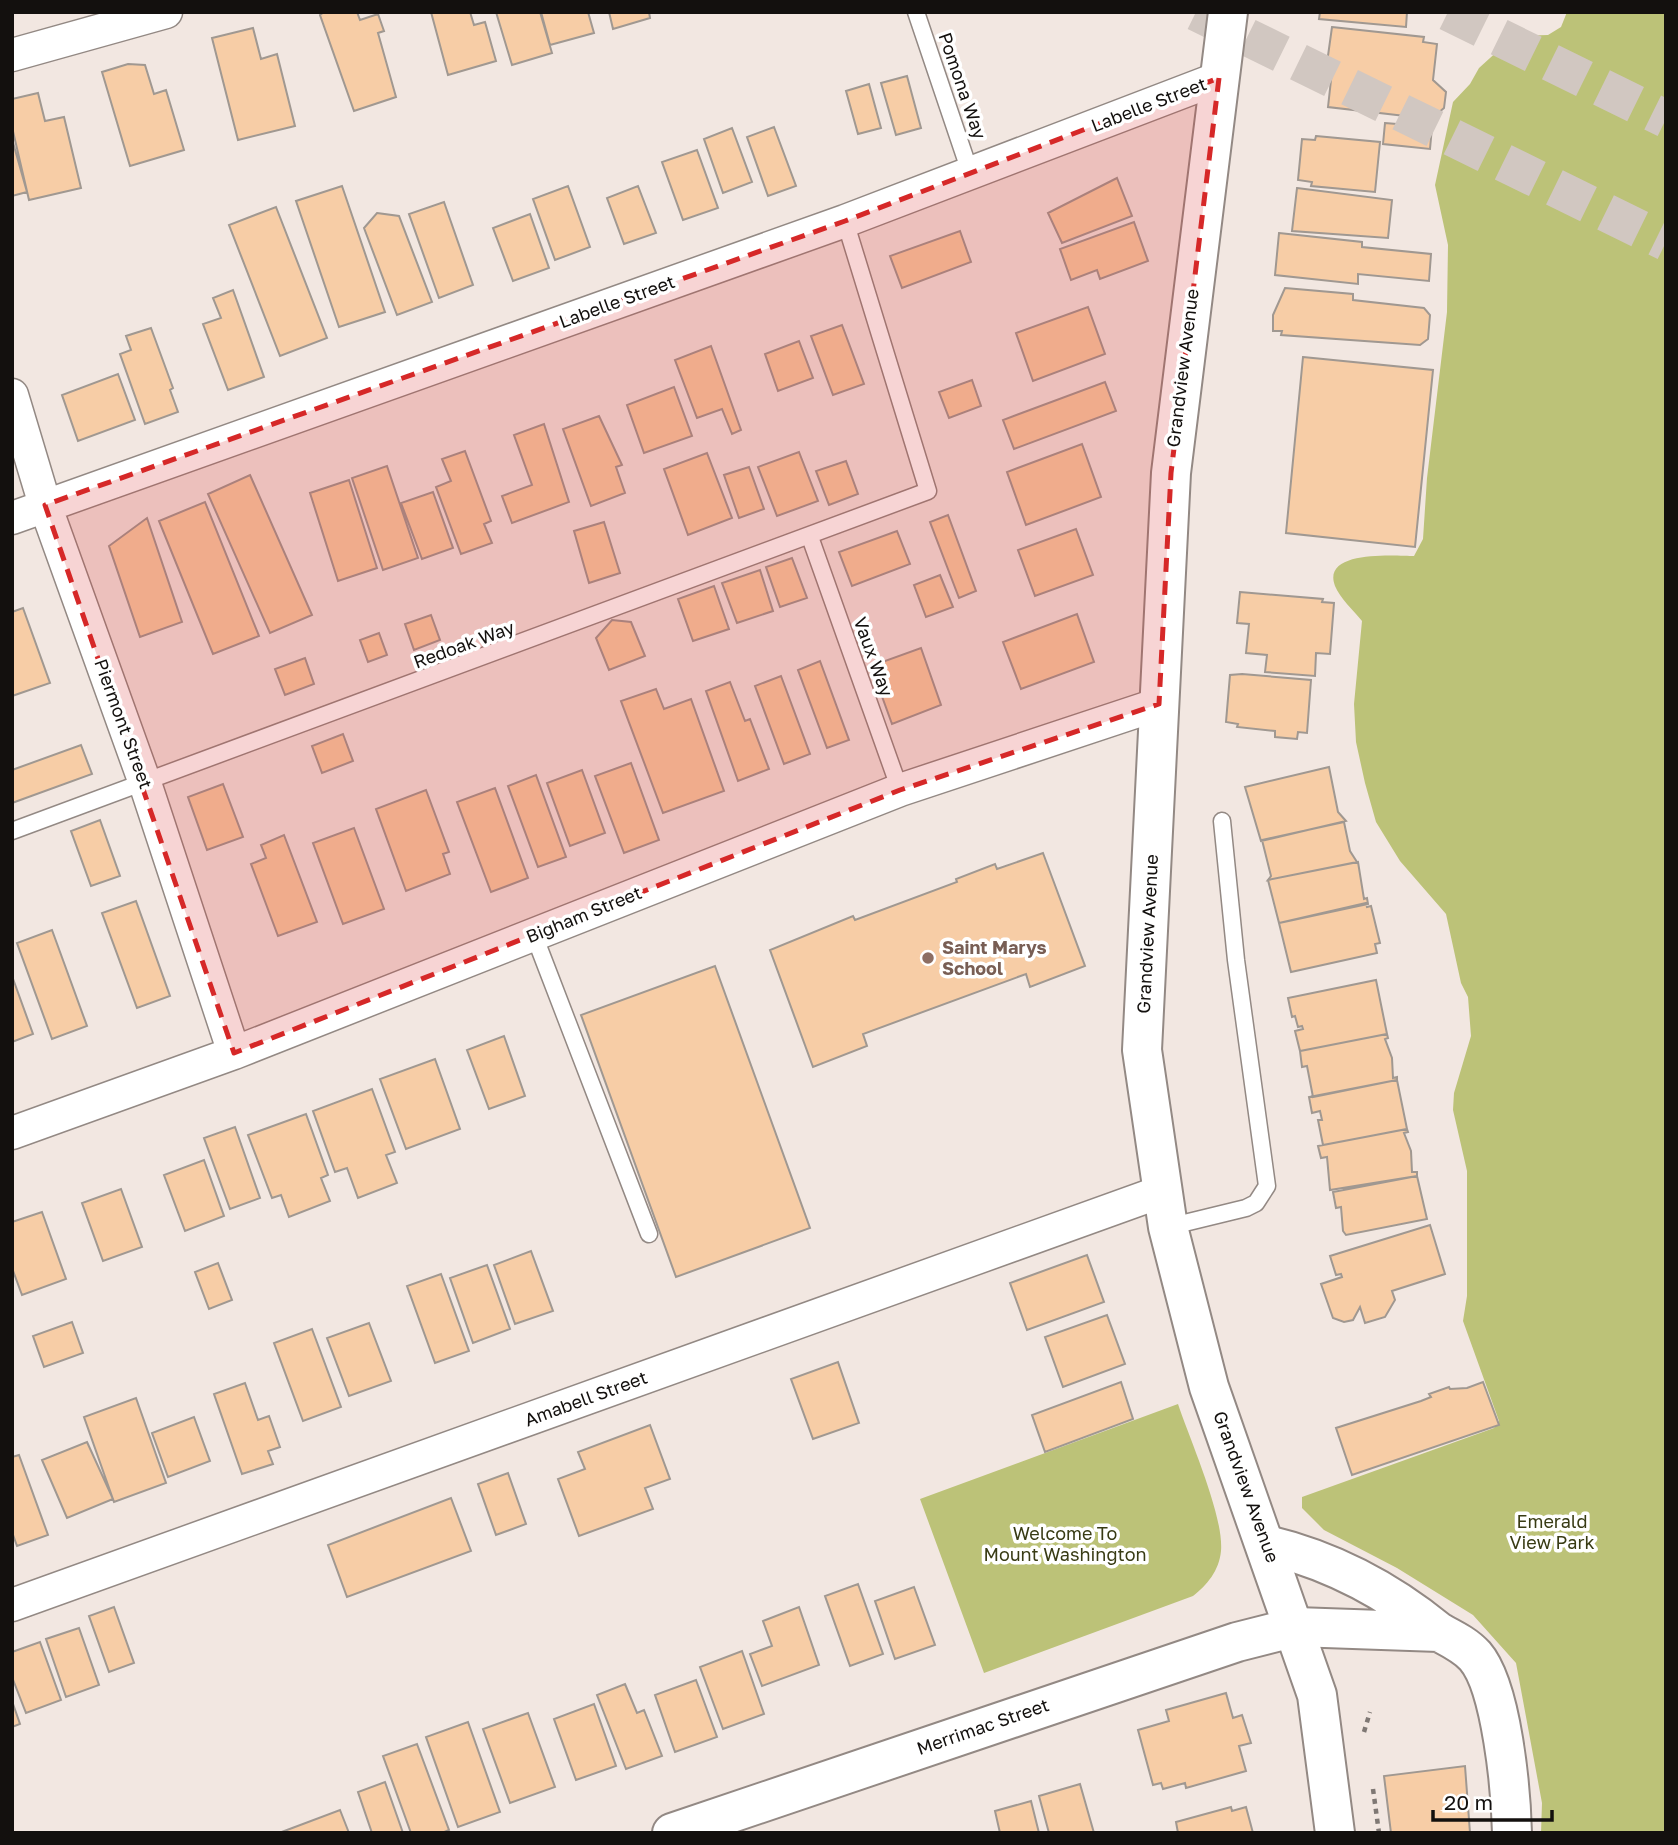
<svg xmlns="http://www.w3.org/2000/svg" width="1678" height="1845" font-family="'Golos Text',sans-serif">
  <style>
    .green { fill: #bcc278 }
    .building { fill: #f7cda6; stroke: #a09891; stroke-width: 2 }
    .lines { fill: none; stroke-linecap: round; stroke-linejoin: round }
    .motorway-tunnel { stroke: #d1c7c1; stroke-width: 38; stroke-dasharray: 38 19; stroke-linecap: butt }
    .service-casing { stroke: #938984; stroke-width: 19 }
    .minor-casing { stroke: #938984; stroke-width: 35 }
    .tertiary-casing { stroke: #938984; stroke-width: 42 }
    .secondary-casing { stroke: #938984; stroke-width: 42 }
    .path { stroke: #7f7874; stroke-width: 4.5; stroke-dasharray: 5 5; stroke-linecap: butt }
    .service { stroke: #fff; stroke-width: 16 }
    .minor { stroke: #fff; stroke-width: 32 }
    .tertiary { stroke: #fff; stroke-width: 38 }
    .secondary { stroke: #fff; stroke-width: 38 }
    .marked { fill: #d62828; fill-opacity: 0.2; stroke: #d62828; stroke-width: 5; stroke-dasharray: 14 9; stroke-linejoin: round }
    .education-dot { fill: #8d6e63; stroke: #fff; stroke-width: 2.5 }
    .labels { text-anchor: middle; stroke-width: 7; stroke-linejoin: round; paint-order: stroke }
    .street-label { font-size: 18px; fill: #13100e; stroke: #fff }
    .education-label { font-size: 18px; font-weight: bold; fill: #785e54; stroke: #fff; text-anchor: start }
    .park-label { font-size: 18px; fill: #383b14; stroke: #fff }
  </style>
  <rect width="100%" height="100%" fill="#f2e7e1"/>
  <!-- green -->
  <path class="green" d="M1567 12H1666V1833H1541L1542 1803 1516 1663 1473 1615 1397 1568 1324 1530 1302 1508V1497L1494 1428 1499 1421 1463 1321 1467 1296V1171L1453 1110 1454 1093 1471 1036 1468 997 1461 983 1446 914 1400 861 1376 822 1365 783 1356 742 1354 704 1362 621C1353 610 1340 598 1335 586 1321 549 1397 556 1414 556L1423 539 1427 478 1447 312 1448 245 1435 185 1453 102 1470 84 1479 68 1501 48 1520 36 1548 35 1561 27Z
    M1178 1404C1190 1440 1224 1516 1221 1551 1219 1571 1207 1585 1193 1596L984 1673 920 1499Z"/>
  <!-- building -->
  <path class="building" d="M324 12H357L360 20 378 14 384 31 378 33 396 97 354 111 320 15Z
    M431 12H470L474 25 485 22 496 61 448 75Z
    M496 12H540L552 53 512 65Z
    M541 12H588L594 33 550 45Z
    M609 12H649L650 18 613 29Z
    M1320 12H1407L1406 27 1319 19Z
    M1332 27 1424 37 1423 42 1437 44 1433 80 1446 92 1444 108 1431 119 1328 107 1332 71 1326 70Z
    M253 28 261 59 277 54 295 126 238 140 212 38Z
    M128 64 145 65 154 94 166 90 184 150 130 166 102 72Z
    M907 76 921 128 896 135 881 83Z
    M869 84 881 128 858 134 846 91Z
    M38 93 45 121 64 117 81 188 29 200 12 127V99Z
    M1385 123 1432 127 1430 149 1383 144Z
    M774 127 796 186 768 196 747 137Z
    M732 128 752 182 723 193 704 139Z
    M1316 136 1380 142 1375 192 1311 186 1312 182 1298 180 1302 139 1315 140Z
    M12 139 27 192 12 196Z
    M697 150 718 208 683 220 662 162Z
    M1117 178 1132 216 1062 243 1048 213Z
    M342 186 385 312 339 327 296 201Z
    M568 186 590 247 555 260 533 199Z
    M638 186 656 233 624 244 607 198Z
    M1297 188 1392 200 1388 238 1292 231Z
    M444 202 473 285 439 298 409 214Z
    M276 207 327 338 280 356 229 225Z
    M377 213 399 216 432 302 397 315 364 228Z
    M530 214 549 268 513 281 493 228Z
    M1134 222 1148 261 1100 279 1097 270 1071 280 1060 249Z
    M960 231 971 262 902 288 890 256Z
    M1279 233 1362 242V247L1431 254 1429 281 1358 274V284L1275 275Z
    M1285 288 1353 294V300L1424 308 1430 315 1428 339 1420 345 1281 335 1282 331H1273V315Z
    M233 290 264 377 228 390 203 324 221 318 213 298Z
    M1088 307 1105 354 1033 381 1016 333Z
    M842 325 864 384 833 395 811 336Z
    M151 328 173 388 170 390 178 412 145 424 120 354 131 350 126 336Z
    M799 341 813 378 778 391 765 354Z
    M711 346 741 430 732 434 722 409 697 418 675 360Z
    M1303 357 1433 370 1415 547 1286 533Z
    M118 374 135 420 78 441 62 395Z
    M972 380 981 406 949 418 939 392Z
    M1105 382 1116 411 1014 449 1003 420Z
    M674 387 692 436 644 453 627 405Z
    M599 416 622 465 616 467 625 493 591 506 563 429Z
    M544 424 569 502 512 523 502 496 532 485 514 435Z
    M1082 444 1101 497 1026 525 1007 472Z
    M465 451 491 521 484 524 492 543 461 554 436 487 451 481 442 459Z
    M799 452 818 501 777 516 758 467Z
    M707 453 732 518 688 535 664 469Z
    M846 461 858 494 829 505 816 471Z
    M387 466 418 558 383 570 352 478Z
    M749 467 764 509 739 518 724 475Z
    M250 475 312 615 270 633 208 494Z
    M349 480 377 568 338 581 310 493Z
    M433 492 453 548 422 559 401 503Z
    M205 502 259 636 213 654 159 521Z
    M948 515 976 591 959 598 930 522Z
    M147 518 182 622 140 637 109 546Z
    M604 522 620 573 589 583 574 531Z
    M1076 529 1093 575 1035 596 1018 550Z
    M897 531 910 564 852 586 839 552Z
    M792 558 807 598 780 607 766 567Z
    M760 570 773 611 737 623 722 583Z
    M940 575 953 607 926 617 914 585Z
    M714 586 729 629 693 641 678 599Z
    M1240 592 1323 599 1322 602 1334 603 1330 654 1316 653 1315 676 1265 672 1267 655 1246 653 1249 624 1237 623Z
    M23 608 50 683 12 696V612Z
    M1077 614 1094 662 1021 689 1003 642Z
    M431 615 440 640 414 650 405 624Z
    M612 620 631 622 645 656 609 670 596 638Z
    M379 633 387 655 368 662 360 640Z
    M921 648 941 705 892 724 871 666Z
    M305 658 314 684 285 695 275 669Z
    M820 661 849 740 827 748 798 670Z
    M1242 674 1311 680 1307 733 1298 732 1297 739 1275 737V731L1237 727 1238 724 1226 722 1230 675Z
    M781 676 810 754 784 764 755 686Z
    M730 682 745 721 750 719 769 769 738 781 706 691Z
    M656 689 664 709 691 699 724 791 663 813 621 701Z
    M343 734 353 761 322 773 312 746Z
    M81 745 92 774 12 803V770Z
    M631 763 659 840 624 853 595 776Z
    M1329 767 1338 812 1346 821 1261 841 1245 787Z
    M582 770 605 833 570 846 547 783Z
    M536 775 566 857 538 867 508 786Z
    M223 784 243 837 207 850 188 797Z
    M495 788 528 878 491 892 457 802Z
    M426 790 449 852 443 854 450 874 406 891 376 809Z
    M100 820 120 876 91 886 71 831Z
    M1344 822 1350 851 1357 862 1268 880 1271 876 1262 840Z
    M354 828 384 909 343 924 313 843Z
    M284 835 317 922 278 936 251 864 266 858 261 845Z
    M1043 853 1085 966 1030 987 1026 974 863 1034 867 1046 813 1067 770 950 853 916 855 920 957 882 956 879 995 864 997 869Z
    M1358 862 1364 899 1367 898 1368 904 1279 923 1268 880Z
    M136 901 170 996 137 1008 102 913Z
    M1366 903 1367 907 1371 906 1380 943 1375 944 1377 953 1291 972 1279 923Z
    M52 930 87 1026 52 1039 17 943Z
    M715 966 810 1228 676 1277 581 1015Z
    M12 976 33 1034 12 1042Z
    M1376 980 1387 1034 1300 1051 1295 1031 1303 1029 1302 1026 1298 1027 1295 1016 1292 1017 1288 998Z
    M1387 1034 1388 1038 1385 1039 1392 1058 1393 1078 1397 1077V1080L1313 1097 1307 1066 1302 1067 1300 1051Z
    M504 1036 525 1096 489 1109 467 1050Z
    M435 1059 460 1129 406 1149 380 1079Z
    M1397 1080 1407 1129 1323 1145 1318 1120H1322L1320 1111 1312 1113 1309 1097Z
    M372 1089 395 1152 386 1155 397 1183 358 1198 347 1168 335 1172 313 1111Z
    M306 1114 328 1175 321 1178 330 1201 289 1217 281 1195 272 1198 248 1135Z
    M235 1127 260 1198 230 1209 204 1138Z
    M1407 1129 1408 1132 1404 1133 1411 1151 1412 1172H1417V1176L1330 1190 1327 1157 1321 1158 1318 1146Z
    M204 1160 224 1216 185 1231 164 1175Z
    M1417 1176 1427 1219 1346 1235 1343 1231 1341 1207 1336 1208 1333 1192Z
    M121 1189 142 1247 103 1261 82 1203Z
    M42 1212 66 1279 22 1295 12 1268V1222Z
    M1430 1225 1445 1274 1392 1291 1395 1300 1385 1317 1365 1323 1360 1307 1353 1320 1344 1322 1333 1318 1321 1284 1342 1277 1341 1274 1336 1275 1330 1256Z
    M531 1251 553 1311 515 1324 494 1265Z
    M1087 1255 1104 1302 1027 1330 1010 1283Z
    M218 1263 232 1300 209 1309 195 1272Z
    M487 1265 510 1329 473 1343 450 1278Z
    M441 1274 469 1351 435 1363 407 1286Z
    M1107 1315 1125 1364 1063 1387 1045 1337Z
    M72 1322 83 1353 44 1367 33 1336Z
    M369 1323 391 1381 349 1396 327 1338Z
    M312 1329 341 1407 303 1421 274 1343Z
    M838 1362 859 1423 813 1439 791 1379Z
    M1121 1382 1133 1419 1045 1452 1032 1415Z
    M1483 1382 1499 1425 1352 1475 1336 1428 1421 1401 1431 1397 1429 1394 1449 1387 1450 1389 1467 1388Z
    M245 1383 258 1420 269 1416 280 1447 268 1451 273 1464 242 1474 214 1394Z
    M136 1398 166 1483 114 1502 84 1417Z
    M194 1417 210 1461 168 1477 152 1433Z
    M650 1425 670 1479 645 1488 653 1509 579 1536 558 1479 585 1469 578 1452Z
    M87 1442 113 1499 67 1518 42 1460Z
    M19 1455 48 1535 17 1546 12 1532V1457Z
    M508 1473 526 1524 496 1535 478 1484Z
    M451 1498 471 1551 347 1597 328 1545Z
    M858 1584 883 1654 850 1666 825 1596Z
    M914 1587 935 1645 895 1659 875 1601Z
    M114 1607 134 1663 109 1672 89 1616Z
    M799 1607 819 1665 762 1686 750 1654 772 1646 763 1621Z
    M79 1628 99 1685 66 1697 46 1639Z
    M40 1642 61 1700 26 1713 12 1677V1652Z
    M742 1651 764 1714 723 1729 700 1667Z
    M696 1680 717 1737 675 1752 655 1695Z
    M625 1684 637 1713 644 1710 662 1756 626 1769 597 1695Z
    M1226 1693 1233 1718 1242 1715 1251 1743 1239 1746 1246 1771 1186 1788 1185 1783 1163 1789 1161 1783 1153 1785 1138 1730 1169 1721 1166 1710Z
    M12 1701 20 1724 12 1727Z
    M594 1704 616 1766 576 1780 554 1719Z
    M528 1713 555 1787 510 1803 483 1729Z
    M468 1722 500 1812 458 1827 426 1737Z
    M417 1744 449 1830 442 1833H411L383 1756Z
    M1465 1766 1470 1833H1391L1384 1776Z
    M385 1782 403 1833H372L358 1792Z
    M1080 1784 1094 1833H1049L1039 1796Z
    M1031 1801 1039 1833H1000L995 1811Z
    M1231 1807 1232 1811 1246 1807 1253 1833H1178L1176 1822Z
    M340 1810 349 1833H279Z"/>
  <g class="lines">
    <!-- motorway-tunnel -->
    <path class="motorway-tunnel" d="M1196 12 1666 242
      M1448 12 1666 119"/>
    <!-- service casing -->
    <g class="service-casing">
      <path id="service" d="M916 12 970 172
        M810 537 900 790
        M12 831 928 491 845 221
        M534 935 649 1234
        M1168 1227 1246 1208 1256 1203 1267 1186 1236 960 1222 821"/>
    </g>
    <!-- minor casing -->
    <g class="minor-casing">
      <path id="minor" d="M12 55 166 12
        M12 395 45 505 145 783 234 1053
        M12 518 845 221 1219 78
        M12 1133 234 1053 900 790 1159 704
        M12 1605 1160 1192"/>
    </g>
    <!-- tertiary casing -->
    <g class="tertiary-casing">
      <path id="tertiary" d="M1228 12 1171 473 1142 1050 1168 1227 1209 1387 1317 1695 1335 1833
        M672 1833 1237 1642 1296 1627"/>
    </g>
    <!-- secondary casing -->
    <g class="secondary-casing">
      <path id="secondary" d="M1267 1545C1330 1560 1389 1591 1439 1632
        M1296 1627 1439 1632C1452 1639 1465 1645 1475 1656 1502 1687 1511 1791 1512 1833"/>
    </g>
    <!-- path -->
    <path class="path" d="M1364 1732 1370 1712
      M1373 1789 1379 1833"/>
    <!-- service -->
    <use href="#service" class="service"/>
    <!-- minor -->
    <use href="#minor" class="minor"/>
    <!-- tertiary -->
    <use href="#tertiary" class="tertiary"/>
    <!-- secondary -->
    <use href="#secondary" class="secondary"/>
  </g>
  <!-- marked area -->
  <path class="marked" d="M1219 78 1171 473 1159 704 900 790 234 1053 45 505 845 221Z"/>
  <!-- markers -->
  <circle class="education-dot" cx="928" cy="958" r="7"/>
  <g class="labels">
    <!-- street labels -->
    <g class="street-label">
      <text transform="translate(962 86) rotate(71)" y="6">Pomona Way</text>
      <text transform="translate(1149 105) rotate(-21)" y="6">Labelle Street</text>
      <text transform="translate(617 302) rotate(-20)" y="6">Labelle Street</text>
      <text transform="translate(1183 368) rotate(-83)" y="6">Grandview Avenue</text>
      <text transform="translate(464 645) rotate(-20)" y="6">Redoak Way</text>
      <text transform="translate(873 657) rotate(70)" y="6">Vaux Way</text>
      <text transform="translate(123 724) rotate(70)" y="6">Piermont Street</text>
      <text transform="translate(584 915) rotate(-22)" y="6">Bigham Street</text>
      <text transform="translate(1148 934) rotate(-87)" y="6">Grandview Avenue</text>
      <text transform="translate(586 1399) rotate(-20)" y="6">Amabell Street</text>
      <text transform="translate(1246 1487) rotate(70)" y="6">Grandview Avenue</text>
      <text transform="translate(983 1727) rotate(-19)" y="6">Merrimac Street</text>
    </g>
    <!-- education labels -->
    <g class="education-label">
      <text x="942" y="954">Saint Marys<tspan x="942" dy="21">School</tspan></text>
    </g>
    <!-- park labels -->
    <g class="park-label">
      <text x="1552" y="1528">Emerald<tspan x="1552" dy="21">View Park</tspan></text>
      <text x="1065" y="1540">Welcome To<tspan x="1065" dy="21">Mount Washington</tspan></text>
    </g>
  </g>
  <!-- border -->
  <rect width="1678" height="1845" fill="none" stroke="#13100e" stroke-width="28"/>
  <!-- scale -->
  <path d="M1433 1810v10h119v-10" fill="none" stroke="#13100e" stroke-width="3.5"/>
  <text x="1444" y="1810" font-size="21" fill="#13100e" stroke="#ffffff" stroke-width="5" paint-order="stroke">20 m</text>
</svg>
